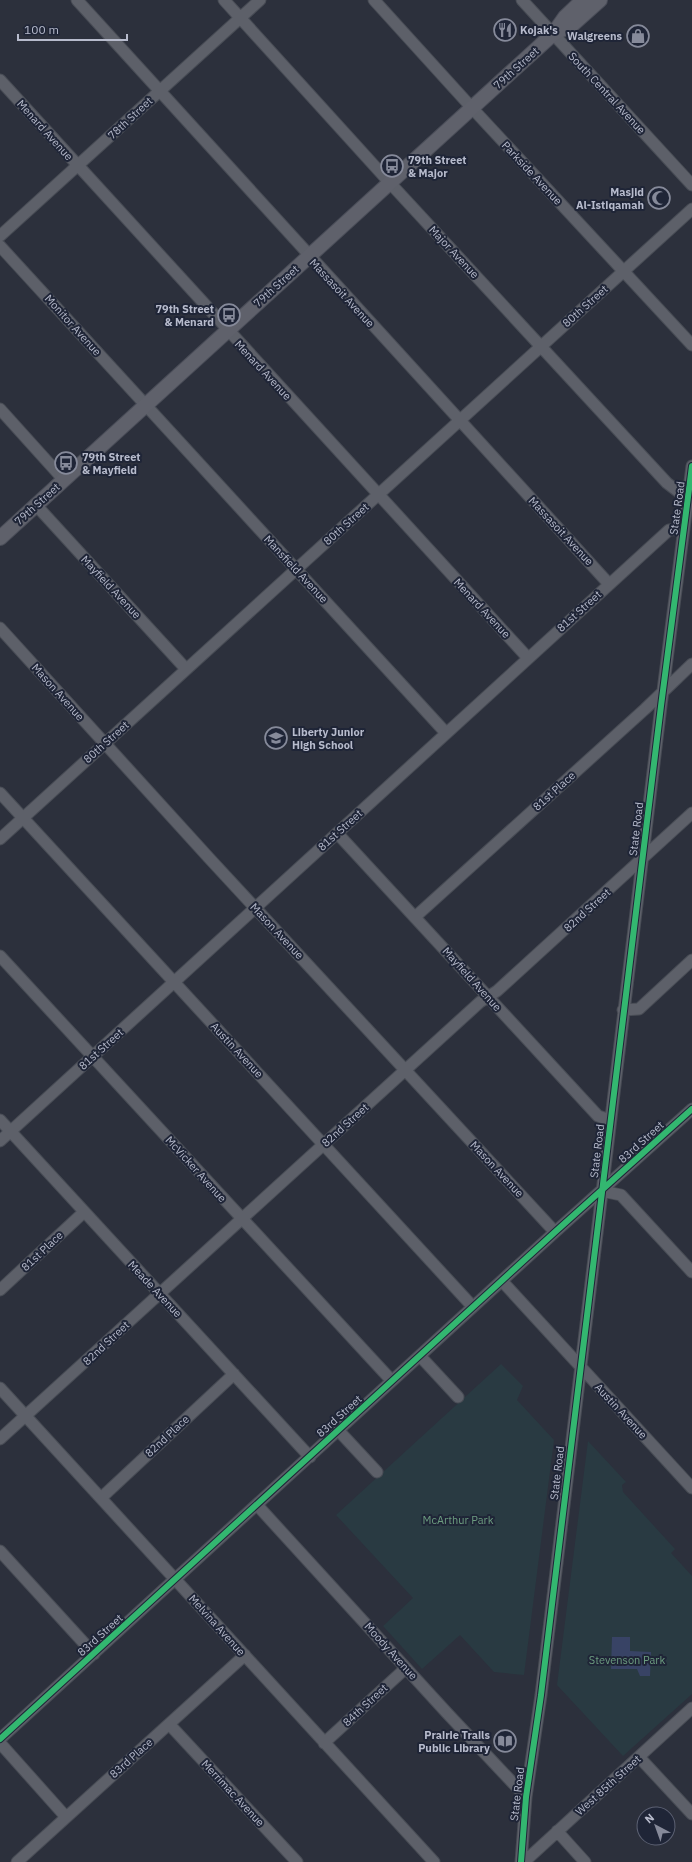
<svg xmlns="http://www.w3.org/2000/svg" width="692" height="1862" font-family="'IBM Plex Sans',sans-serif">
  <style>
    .green { fill: #293a42 }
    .water { fill: #384365 }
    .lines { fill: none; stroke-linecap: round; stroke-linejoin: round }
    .minor-casing { stroke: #484c55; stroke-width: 13 }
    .major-casing { stroke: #4a4d58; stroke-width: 16 }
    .minor { stroke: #5d6069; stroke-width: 11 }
    .major { stroke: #5f616b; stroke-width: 14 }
    .cycleway-casing { stroke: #1f2537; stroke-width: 8 }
    .cycleway { stroke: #33b770; stroke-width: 6 }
    .labels { text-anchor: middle; stroke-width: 4; stroke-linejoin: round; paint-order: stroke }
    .poi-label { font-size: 11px; font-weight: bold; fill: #b7bbcc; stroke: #1f2537; text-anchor: start }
    .street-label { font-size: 11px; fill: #b7bbcc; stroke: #1f2537 }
    .park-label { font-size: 11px; fill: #6d9d80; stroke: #1f2537 }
  </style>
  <rect width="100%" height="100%" fill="#2c303c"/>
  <!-- green -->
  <path class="green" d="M501 1364 523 1386 517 1400 554 1440 524 1675 494 1672 460 1635 422 1669 383 1626 413 1598 336 1515Z
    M588 1441 626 1482 622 1485 623 1492 675 1549 671 1553 692 1576V1694L623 1756 557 1685Z"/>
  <!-- water -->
  <path class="water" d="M612 1637H630V1651L651 1652 650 1676H640L637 1669H611Z"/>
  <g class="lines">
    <!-- minor casing -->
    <g class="minor-casing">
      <path id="minor" d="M77 0 609 584
        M224 0 390 183 667 483 688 499
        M374 0 472 108 692 345
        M522 0 692 185
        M0 80 528 658
        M0 236 260 0
        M0 246 446 733
        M0 409 64 480
        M36 505 186 669
        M0 628 209 858 555 1232
        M0 793 473 1307
        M337 833 598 1116 610 1120
        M0 839 692 209
        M415 917 645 709 692 664
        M0 956 392 1381
        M623 1010 639 1009 692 960
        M0 1120 310 1457
        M0 1141 669 530 684 529
        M602 1191 621 1195 692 1272
        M502 1281 692 1488
        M0 1290 84 1212
        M420 1356 458 1397
        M0 1388 434 1862
        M338 1430 377 1472
        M0 1439 480 1002 497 991 692 813
        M101 1498 234 1374
        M257 1505 447 1713 526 1797
        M0 1551 94 1654
        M169 1724 297 1862
        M0 1739 555 1232 692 1109
        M0 1743 66 1817
        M324 1743 406 1668
        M639 1757 692 1814
        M557 1831 585 1862
        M17 1862 245 1655
        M521 1862 526 1797 541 1695 661 706 692 466
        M524 1862 692 1708"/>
    </g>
    <!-- major casing -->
    <g class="major-casing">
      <path id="major" d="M553 34 572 25 600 0
        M0 538 553 34 565 17 583 0"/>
    </g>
    <!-- minor -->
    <use href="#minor" class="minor"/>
    <!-- major -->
    <use href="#major" class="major"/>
    <!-- cycleway casing -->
    <g class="cycleway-casing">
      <path id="cycleway" d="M0 1739 555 1232 692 1109
        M521 1862 526 1797 541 1695 661 706 692 466"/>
    </g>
    <!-- cycleway -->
    <use href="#cycleway" class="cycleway"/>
  </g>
  <!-- icons -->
  <defs>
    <g id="restaurant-ring" transform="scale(1.15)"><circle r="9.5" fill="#1f2537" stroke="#868a9a" stroke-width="1.5"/><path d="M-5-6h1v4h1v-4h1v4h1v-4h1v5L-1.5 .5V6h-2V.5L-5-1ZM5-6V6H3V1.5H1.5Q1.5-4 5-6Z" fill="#868a9a"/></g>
    <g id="shop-ring" transform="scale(1.15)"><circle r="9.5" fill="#1f2537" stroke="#868a9a" stroke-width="1.5"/><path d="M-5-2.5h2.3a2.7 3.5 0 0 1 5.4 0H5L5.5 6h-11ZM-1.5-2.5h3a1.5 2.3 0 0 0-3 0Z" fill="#868a9a"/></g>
    <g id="bus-ring" transform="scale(1.15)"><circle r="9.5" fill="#1f2537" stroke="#868a9a" stroke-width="1.5"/><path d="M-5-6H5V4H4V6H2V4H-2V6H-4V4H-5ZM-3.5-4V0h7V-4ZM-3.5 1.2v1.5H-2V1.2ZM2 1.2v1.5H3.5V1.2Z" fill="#868a9a"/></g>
    <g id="mosque-ring" transform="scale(1.15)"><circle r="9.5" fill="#1f2537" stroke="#868a9a" stroke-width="1.5"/><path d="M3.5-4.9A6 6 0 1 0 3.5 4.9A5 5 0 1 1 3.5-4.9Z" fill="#868a9a"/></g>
    <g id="school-ring" transform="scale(1.15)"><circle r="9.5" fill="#1f2537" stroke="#868a9a" stroke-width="1.5"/><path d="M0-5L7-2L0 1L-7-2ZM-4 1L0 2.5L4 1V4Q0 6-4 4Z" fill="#868a9a"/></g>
    <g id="library-ring" transform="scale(1.15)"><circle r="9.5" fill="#1f2537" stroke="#868a9a" stroke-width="1.5"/><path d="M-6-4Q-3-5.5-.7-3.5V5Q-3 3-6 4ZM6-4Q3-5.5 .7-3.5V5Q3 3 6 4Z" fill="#868a9a"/></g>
  </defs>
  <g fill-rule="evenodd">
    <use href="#restaurant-ring" x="505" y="30"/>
    <use href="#shop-ring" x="638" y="36"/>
    <use href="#bus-ring" x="392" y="166"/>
    <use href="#mosque-ring" x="659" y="198"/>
    <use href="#bus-ring" x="229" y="315"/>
    <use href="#bus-ring" x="66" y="463"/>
    <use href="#school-ring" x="276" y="738"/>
    <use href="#library-ring" x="505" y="1741"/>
  </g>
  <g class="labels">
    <!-- poi labels -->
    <g class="poi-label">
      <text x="520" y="34">Kojak's</text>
      <text x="622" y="40" text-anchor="end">Walgreens</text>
      <text x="408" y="164">79th Street<tspan x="408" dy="13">&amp; Major</tspan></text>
      <text x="644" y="196" text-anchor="end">Masjid<tspan x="644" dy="13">Al-Istiqamah</tspan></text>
      <text x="214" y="313" text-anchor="end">79th Street<tspan x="214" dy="13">&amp; Menard</tspan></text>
      <text x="82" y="461">79th Street<tspan x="82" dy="13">&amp; Mayfield</tspan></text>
      <text x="292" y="736">Liberty Junior<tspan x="292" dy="13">High School</tspan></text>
      <text x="490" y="1739" text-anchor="end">Prairie Trails<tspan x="490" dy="13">Public Library</tspan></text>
    </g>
    <!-- street labels -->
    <g class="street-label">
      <text transform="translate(516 68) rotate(-42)" y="4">79th Street</text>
      <text transform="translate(607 93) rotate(47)" y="4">South Central Avenue</text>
      <text transform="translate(130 118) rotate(-43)" y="4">78th Street</text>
      <text transform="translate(45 130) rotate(48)" y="4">Menard Avenue</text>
      <text transform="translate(532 173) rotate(47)" y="4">Parkside Avenue</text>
      <text transform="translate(454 252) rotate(47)" y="4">Major Avenue</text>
      <text transform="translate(276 286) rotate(-42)" y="4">79th Street</text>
      <text transform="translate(342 293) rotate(47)" y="4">Massasoit Avenue</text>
      <text transform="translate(585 306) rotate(-42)" y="4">80th Street</text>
      <text transform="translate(73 325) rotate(48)" y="4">Monitor Avenue</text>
      <text transform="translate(263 370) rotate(47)" y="4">Menard Avenue</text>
      <text transform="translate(37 504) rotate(-42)" y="4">79th Street</text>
      <text transform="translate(677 508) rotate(-82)" y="4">State Road</text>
      <text transform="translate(346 524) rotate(-42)" y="4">80th Street</text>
      <text transform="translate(561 531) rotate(47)" y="4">Massasoit Avenue</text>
      <text transform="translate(296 569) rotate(47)" y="4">Mansfield Avenue</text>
      <text transform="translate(111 587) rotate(47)" y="4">Mayfield Avenue</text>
      <text transform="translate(482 608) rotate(47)" y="4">Menard Avenue</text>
      <text transform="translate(579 611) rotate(-42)" y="4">81st Street</text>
      <text transform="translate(58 692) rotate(48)" y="4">Mason Avenue</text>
      <text transform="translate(106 742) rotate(-42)" y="4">80th Street</text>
      <text transform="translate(554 791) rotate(-42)" y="4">81st Place</text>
      <text transform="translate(636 829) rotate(-83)" y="4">State Road</text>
      <text transform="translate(340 830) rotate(-42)" y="4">81st Street</text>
      <text transform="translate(587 910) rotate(-42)" y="4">82nd Street</text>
      <text transform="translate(277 931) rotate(47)" y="4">Mason Avenue</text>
      <text transform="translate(472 979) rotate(48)" y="4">Mayfield Avenue</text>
      <text transform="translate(101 1049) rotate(-42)" y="4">81st Street</text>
      <text transform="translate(237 1050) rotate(47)" y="4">Austin Avenue</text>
      <text transform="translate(345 1125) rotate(-42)" y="4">82nd Street</text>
      <text transform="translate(641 1142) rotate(-42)" y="4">83rd Street</text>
      <text transform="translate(597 1151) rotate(-83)" y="4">State Road</text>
      <text transform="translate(196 1169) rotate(48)" y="4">McVicker Avenue</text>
      <text transform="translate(497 1169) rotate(47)" y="4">Mason Avenue</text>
      <text transform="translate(42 1251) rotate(-43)" y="4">81st Place</text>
      <text transform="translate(155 1289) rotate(47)" y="4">Meade Avenue</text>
      <text transform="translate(106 1343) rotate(-43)" y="4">82nd Street</text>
      <text transform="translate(621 1411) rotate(47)" y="4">Austin Avenue</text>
      <text transform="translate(339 1416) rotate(-42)" y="4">83rd Street</text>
      <text transform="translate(167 1436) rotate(-43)" y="4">82nd Place</text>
      <text transform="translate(557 1473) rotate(-83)" y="4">State Road</text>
      <text transform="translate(217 1625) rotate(48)" y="4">Melvina Avenue</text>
      <text transform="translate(100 1635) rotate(-42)" y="4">83rd Street</text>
      <text transform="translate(391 1651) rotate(48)" y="4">Moody Avenue</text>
      <text transform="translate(365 1705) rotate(-43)" y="4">84th Street</text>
      <text transform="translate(131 1758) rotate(-42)" y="4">83rd Place</text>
      <text transform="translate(608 1785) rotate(-42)" y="4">West 85th Street</text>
      <text transform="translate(233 1793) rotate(47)" y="4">Merrimac Avenue</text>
      <text transform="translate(517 1794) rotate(-83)" y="4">State Road</text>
    </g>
    <!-- park labels -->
    <g class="park-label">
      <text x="458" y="1524">McArthur Park</text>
      <text x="627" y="1664">Stevenson Park</text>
    </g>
  </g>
  <!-- north arrow -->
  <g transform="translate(656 1826) rotate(319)"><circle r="19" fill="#1f2537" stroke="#5c6173"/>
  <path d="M0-3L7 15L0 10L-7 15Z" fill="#868a9a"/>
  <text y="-6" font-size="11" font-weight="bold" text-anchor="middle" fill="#b7bbcc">N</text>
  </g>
  <!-- scale -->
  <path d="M18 34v6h109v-6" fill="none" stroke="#b7bbcc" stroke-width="2"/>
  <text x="24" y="34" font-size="12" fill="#b7bbcc" stroke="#1f2537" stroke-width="3" paint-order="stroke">100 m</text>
</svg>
